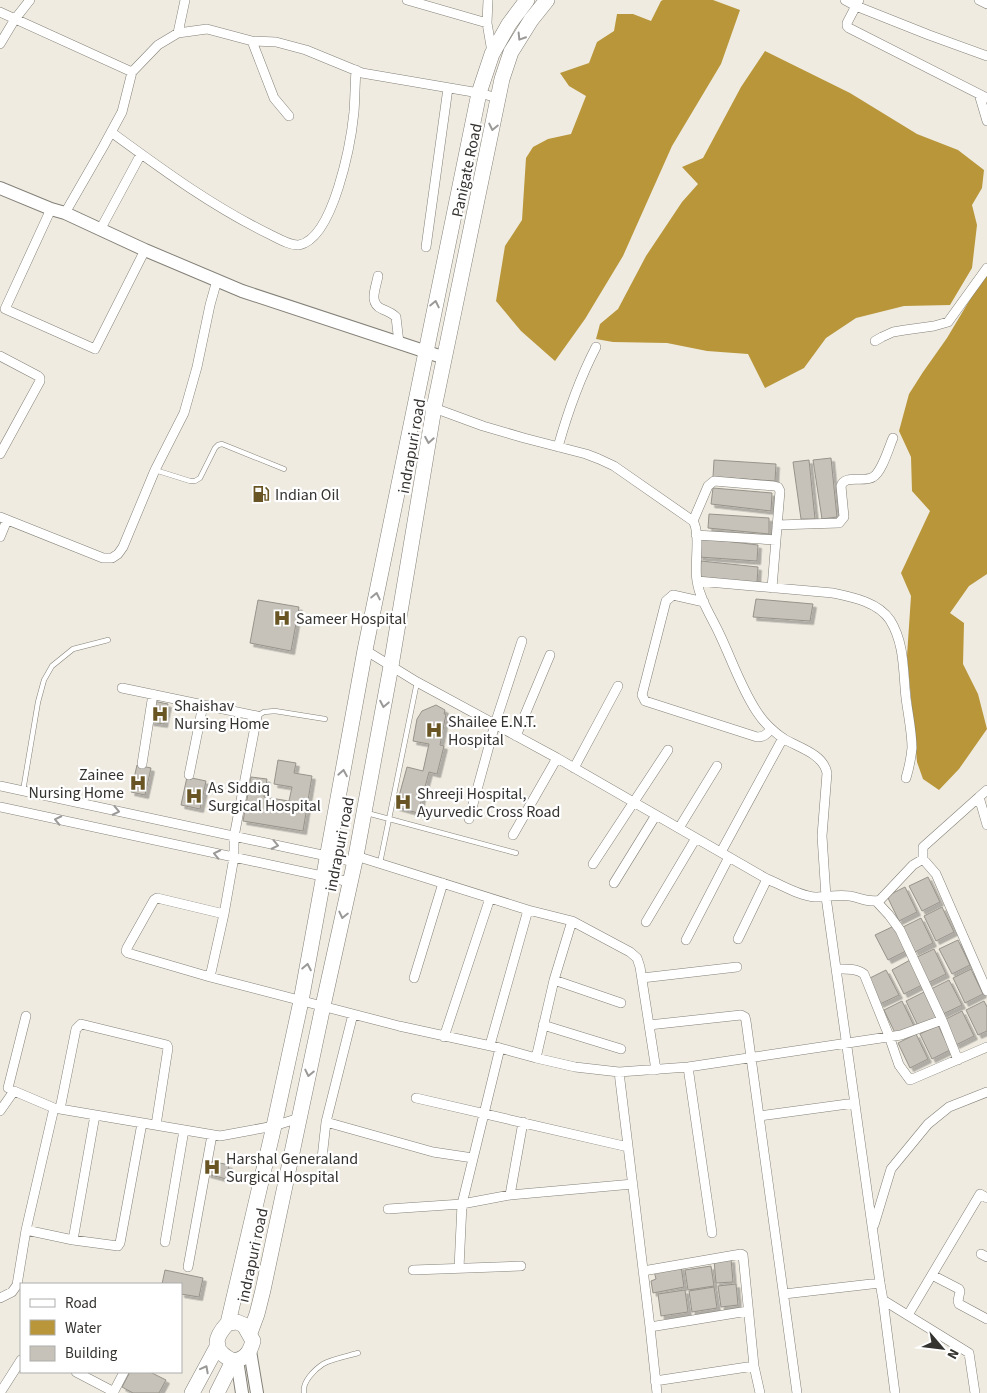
<svg xmlns="http://www.w3.org/2000/svg" width="987" height="1393" font-family="'Source Sans 3',sans-serif">
  <style>
    .water { fill: #b89639 }
    .building { fill: #c6c2b9; stroke: #97938b; filter: url(#shadow) }
    .lines { fill: none; stroke-linecap: round; stroke-linejoin: round }
    .lane-casing { stroke: #848178; stroke-width: 5.5 }
    .street-casing { stroke: #848178; stroke-width: 10 }
    .secondary-casing { stroke: #848178; stroke-width: 14 }
    .primary-casing { stroke: #848178; stroke-width: 16 }
    .lane { stroke: #fff; stroke-width: 4.5 }
    .street { stroke: #fff; stroke-width: 9 }
    .secondary { stroke: #fff; stroke-width: 12 }
    .primary { stroke: #fff; stroke-width: 15 }
    .oneway { stroke: #9a9998 }
    .labels { text-anchor: middle; stroke-width: 4.5; stroke-linejoin: round; paint-order: stroke }
    .street-label { font-size: 16px; fill: #353330; stroke: #fff }
    .poi-label { font-size: 16px; fill: #353330; stroke: #fff; text-anchor: start }
  </style>
  <defs>
    <filter id="shadow"><feDropShadow dx="3.5" dy="3.5" stdDeviation="0" flood-color="#0004"/></filter>
  </defs>
  <rect width="100%" height="100%" fill="#efebe1"/>
  <!-- water -->
  <path class="water" d="M663 0H713L740 10 721 64 672 146 623 256 585 319 555 361 521 331 496 301 505 246 522 220 526 158 533 147 548 139 571 134 586 96 569 86 560 73 589 63 597 42 614 31 617 14H633L651 21 661 1Z
    M765 51 850 93 917 134 958 150 984 170 982 188 972 205 977 225 972 268 950 305 904 306 856 318 826 338 804 368 765 388 748 354 707 351 667 343 613 342 596 339 600 324 618 309 646 256 682 202 698 184 682 167 703 158 741 87Z
    M987 275V574L969 586 950 613 964 623 963 664 978 694 987 729 959 769 939 790 923 779 917 762 907 656 911 596 901 573 930 511 912 491 911 457 899 431 909 394 923 372 947 338 981 281Z"/>
  <!-- building -->
  <path class="building" d="M831 458 837 517 822 519 813 460Z
    M714 460 776 464 775 481 713 477Z
    M809 460 815 519H801L793 462Z
    M713 488 772 493 771 511 711 504Z
    M709 514 769 518V534L708 528Z
    M700 538 758 545 757 561 699 557Z
    M701 561 758 567 757 583 699 577Z
    M756 599 813 604 810 621 753 617Z
    M258 600 299 607 291 651 250 643Z
    M153 701 168 704 164 724 150 722Z
    M436 705 445 710 444 714H446L440 745 444 746 437 774 429 772 418 813 396 807 407 767 423 771 429 744 413 741 417 719 422 711Z
    M278 760 296 763 294 773 312 776 303 831 243 821 251 777 267 779 264 797 289 801 292 787 274 784Z
    M137 765 151 768 145 795 131 792Z
    M187 777 206 781 200 809 181 805Z
    M928 877 940 902 922 911 909 886Z
    M905 887 917 912 899 921 887 896Z
    M942 907 954 932 936 941 924 916Z
    M921 918 933 943 915 952 903 927Z
    M894 926 906 951 888 960 875 935Z
    M958 940 970 965 952 974 939 949Z
    M934 949 946 974 928 983 915 958Z
    M910 960 922 985 904 994 892 970Z
    M971 969 983 994 965 1003 953 978Z
    M886 970 899 995 880 1004 868 979Z
    M949 980 962 1005 943 1014 931 989Z
    M924 992 937 1017 918 1026 906 1001Z
    M902 1001 914 1026 896 1035 884 1010Z
    M984 1001 987 1007V1031L978 1035 966 1010Z
    M962 1011 974 1036 956 1045 944 1020Z
    M938 1025 950 1050 932 1059 920 1034Z
    M916 1034 928 1059 910 1068 898 1043Z
    M211 1161 229 1165 226 1179 207 1174Z
    M731 1259 733 1282 716 1283 714 1260Z
    M681 1266 684 1287 653 1293 651 1281 656 1279 654 1271Z
    M711 1266 714 1286 688 1290 685 1270Z
    M165 1270 203 1278 199 1297 181 1294V1284H162Z
    M736 1284 738 1305 721 1307 718 1286Z
    M714 1287 717 1308 692 1312 689 1291Z
    M685 1290 688 1312 661 1316 658 1294Z
    M130 1372H150L166 1380 159 1393H133L122 1387Z"/>
  <g class="lines">
    <!-- lane casing -->
    <g class="lane-casing">
      <path id="lane" d="M155 470 190 481H195L200 478 215 448 218 445 222 444 284 469
        M257 716 264 712 275 711 325 719
        M23 791 38 702 44 680 52 666 73 649 108 640
        M367 813 516 853
        M380 863 417 682
        M304 1393C302 1382 314 1370 323 1364 332 1359 348 1356 358 1353"/>
    </g>
    <!-- street casing -->
    <g class="street-casing">
      <path id="street" d="M407 0 487 23
        M488 0 487 23 492 52
        M845 0 856 6 929 35 987 56
        M859 0 847 23V26L849 28 987 98
        M979 0 987 4
        M0 12 132 72
        M178 33 185 0
        M252 41 274 98 289 116
        M0 44 15 19 30 0
        M979 94 987 121
        M111 132C163 170 213 207 271 235 279 239 291 246 299 245 334 238 351 142 354 112 355 98 355 84 356 70
        M51 209 5 309 95 349 145 250
        M65 213 103 147 122 112 132 72 158 45 178 33 207 29 252 41 276 42 306 50 362 73 479 93 498 98
        M100 230 141 154
        M426 247 448 88
        M378 276C376 288 368 303 382 309 387 311 392 313 396 317L399 343
        M875 341 882 337 893 332 905 330 934 326 948 322 987 268
        M0 356 38 376 40 378V381L0 454
        M416 403 434 408 483 426 524 438 586 454 599 459 614 466 693 521C701 534 694 565 697 581 700 600 711 616 719 633 732 660 741 688 757 712 764 723 774 732 784 739 800 748 823 754 827 773L822 836 826 897 880 1283 883 1300 895 1393
        M558 447C568 411 579 380 596 347
        M0 517 103 558H112L118 554 123 547 155 470 184 413 197 367 210 305 217 280
        M693 521 708 486 714 481 774 486 778 487 780 491 772 588
        M777 525 839 523 844 517 841 486C845 474 864 483 873 477 882 472 889 447 893 438
        M696 535 776 540
        M0 537 7 520
        M697 581 833 593C852 597 878 602 890 620 905 644 903 672 906 698 908 714 912 732 912 748 911 758 909 768 906 778
        M704 602 673 595 666 601 642 695 645 701 757 737C764 737 767 734 771 729
        M365 650 417 682 557 758 767 879C782 885 799 896 815 897 826 897 838 894 850 896 861 898 869 903 880 900L913 865 923 859 936 874 987 991
        M122 688 257 716 234 837V857L224 914 210 977
        M516 736 550 655
        M142 764 153 694
        M574 768 618 686
        M189 775 203 705
        M0 786 355 862
        M987 790 979 797 987 825
        M0 807 350 882
        M469 819 495 724 522 641
        M679 828 717 766
        M513 835 557 758
        M721 852 783 738
        M356 856 528 910 572 921 630 952 637 958 640 967 656 1070
        M923 859V847L979 797
        M593 864 668 750
        M614 883 656 815
        M876 901 889 915 900 930 942 1020 958 1060
        M224 914 157 898 154 900 127 948 126 951 128 953 210 977 399 1026 500 1048 536 1058 575 1067 619 1072 688 1067 901 1035 942 1020
        M646 922 696 838
        M738 939 767 879
        M686 940 729 857
        M836 969C846 969 856 968 864 974L889 1036 899 1065 910 1080 987 1047
        M414 978 443 883
        M642 978 737 967
        M554 980 621 1003
        M543 1025 621 1049
        M649 1025 741 1015 745 1017 746 1021 797 1393
        M444 1037 490 898
        M490 1045 528 910
        M536 1058 554 980 572 921
        M688 1067 712 1233
        M619 1072 650 1327 657 1393
        M8 1088 26 1016
        M416 1098 628 1147
        M60 1109 76 1029 81 1024 167 1045 168 1048 156 1125
        M0 1111 14 1091 54 1108 220 1136 274 1126 299 1118
        M759 1116 855 1103
        M326 1122 433 1152 473 1158
        M322 1158 326 1122 353 1014
        M510 1195 523 1122
        M388 1209 462 1204 510 1195 633 1184
        M874 1225 891 1169 928 1124 949 1107 987 1092
        M26 1230 73 1240 118 1246 120 1243 142 1123
        M73 1240 95 1115
        M165 1242 184 1130
        M981 1254 987 1257
        M188 1267 212 1135
        M459 1268 462 1204 500 1048
        M413 1270 521 1266
        M643 1271 741 1254 743 1255 754 1366 760 1393
        M932 1275 959 1289 960 1291 958 1301 959 1304 987 1319
        M784 1294 880 1283
        M0 1298 12 1292 17 1285 26 1230 54 1108
        M883 1300 969 1353 975 1393
        M908 1315 980 1194 987 1198
        M650 1327 748 1311
        M76 1372 114 1392
        M655 1381 754 1366
        M0 1393 21 1360
        M113 1393 124 1372"/>
    </g>
    <!-- secondary casing -->
    <g class="secondary-casing">
      <path id="secondary" d="M0 188 51 209 65 213 145 250 242 291 445 358
        M250 1351 257 1393
        M237 1360 242 1393"/>
    </g>
    <!-- primary casing -->
    <g class="primary-casing">
      <path id="primary" d="M237 1322 244 1325 253 1341C250 1352 246 1359 233 1361 212 1350 213 1339 228 1323Z
        M228 1323 274 1126 301 1001 365 650 479 93 492 54 509 24 527 0
        M250 1333 257 1314 263 1290 323 1006 356 856 391 666 434 408 502 79 511 52 531 20 547 0
        M192 1393 218 1345
        M217 1393 233 1361"/>
    </g>
    <!-- lane -->
    <use href="#lane" class="lane"/>
    <!-- street -->
    <use href="#street" class="street"/>
    <!-- secondary -->
    <use href="#secondary" class="secondary"/>
    <!-- primary -->
    <use href="#primary" class="primary"/>
  </g>
  <!-- one-way arrows -->
  <defs><path id="oneway-chevron" d="M-2-3.5L2.5 0L-2 3.5" fill="none" stroke-width="1.6" stroke-linecap="round" stroke-linejoin="round" transform="scale(1.25)"/></defs>
  <g class="oneway">
    <use href="#oneway-chevron" transform="translate(521 37) rotate(122)"/>
    <use href="#oneway-chevron" transform="translate(493 127) rotate(102)"/>
    <use href="#oneway-chevron" transform="translate(435 304) rotate(-78)"/>
    <use href="#oneway-chevron" transform="translate(429 440) rotate(100)"/>
    <use href="#oneway-chevron" transform="translate(376 596) rotate(-78)"/>
    <use href="#oneway-chevron" transform="translate(384 704) rotate(101)"/>
    <use href="#oneway-chevron" transform="translate(343 773) rotate(-80)"/>
    <use href="#oneway-chevron" transform="translate(116 811) rotate(12)"/>
    <use href="#oneway-chevron" transform="translate(58 820) rotate(-168)"/>
    <use href="#oneway-chevron" transform="translate(275 845) rotate(12)"/>
    <use href="#oneway-chevron" transform="translate(217 854) rotate(-168)"/>
    <use href="#oneway-chevron" transform="translate(343 915) rotate(103)"/>
    <use href="#oneway-chevron" transform="translate(307 967) rotate(-79)"/>
    <use href="#oneway-chevron" transform="translate(309 1073) rotate(102)"/>
    <use href="#oneway-chevron" transform="translate(205 1369) rotate(-62)"/>
  </g>
  <!-- icons -->
  <defs>
    <g id="fuel-bare" transform="scale(1.35)"><path d="M-5.5-6h7V0h2V4h1.3V-2.5L3-4.5l.8-.8L6-3V5H2.5V1h-1V6h-7ZM-4.2-4.7v3.2H.2V-4.7Z" fill="#685523" stroke="#fff" stroke-width="2.5" paint-order="stroke"/></g>
    <g id="hospital-bare" transform="scale(1.35)"><path d="M-5-5h3v3.5h4V-5h3V5h-3V1.5h-4V5h-3Z" fill="#685523" stroke="#fff" stroke-width="2.5" paint-order="stroke"/></g>
  </defs>
  <g fill-rule="evenodd">
    <use href="#fuel-bare" x="261" y="494"/>
    <use href="#hospital-bare" x="282" y="618"/>
    <use href="#hospital-bare" x="160" y="714"/>
    <use href="#hospital-bare" x="434" y="730"/>
    <use href="#hospital-bare" x="138" y="783"/>
    <use href="#hospital-bare" x="194" y="796"/>
    <use href="#hospital-bare" x="403" y="802"/>
    <use href="#hospital-bare" x="212" y="1167"/>
  </g>
  <g class="labels">
    <!-- street labels -->
    <g class="street-label">
      <text transform="translate(466 170) rotate(-78)" y="6">Panigate Road</text>
      <text transform="translate(411 446) rotate(-80)" y="6">indrapuri road</text>
      <text transform="translate(339 844) rotate(-79)" y="6">indrapuri road</text>
      <text transform="translate(252 1255) rotate(-78)" y="6">indrapuri road</text>
    </g>
    <!-- poi labels -->
    <g class="poi-label">
      <text x="275" y="500">Indian Oil</text>
      <text x="296" y="624">Sameer Hospital</text>
      <text x="174" y="711">Shaishav<tspan x="174" dy="18">Nursing Home</tspan></text>
      <text x="448" y="727">Shailee E.N.T.<tspan x="448" dy="18">Hospital</tspan></text>
      <text x="124" y="780" text-anchor="end">Zainee<tspan x="124" dy="18">Nursing Home</tspan></text>
      <text x="208" y="793">As Siddiq<tspan x="208" dy="18">Surgical Hospital</tspan></text>
      <text x="417" y="799">Shreeji Hospital,<tspan x="417" dy="18">Ayurvedic Cross Road</tspan></text>
      <text x="226" y="1164">Harshal Generaland<tspan x="226" dy="18">Surgical Hospital</tspan></text>
    </g>
  </g>
  <!-- legend -->
  <rect x="20" y="1283" width="162" height="90" fill="#ffffff" stroke="#aeadac"/>
  <rect x="30" y="1299" width="25" height="8" fill="#ffffff" stroke="#aeadac"/>
  <text x="65" y="1308" font-size="15" fill="#353330">Road</text>
  <rect x="30" y="1320" width="25" height="15" fill="#b89639" stroke="#aeadac"/>
  <text x="65" y="1333" font-size="15" fill="#353330">Water</text>
  <rect x="30" y="1346" width="25" height="15" fill="#c6c2b9" stroke="#aeadac"/>
  <text x="65" y="1358" font-size="15" fill="#353330">Building</text>
  <!-- north arrow -->
  <g transform="translate(942 1348) rotate(118)" stroke="#ffffff" stroke-width="4" paint-order="stroke">
  <path d="M0-4L9 19L0 12L-9 19Z" fill="#353330"/>
  <text y="-8" font-size="14" font-weight="bold" text-anchor="middle" fill="#353330">N</text>
  </g>
</svg>
